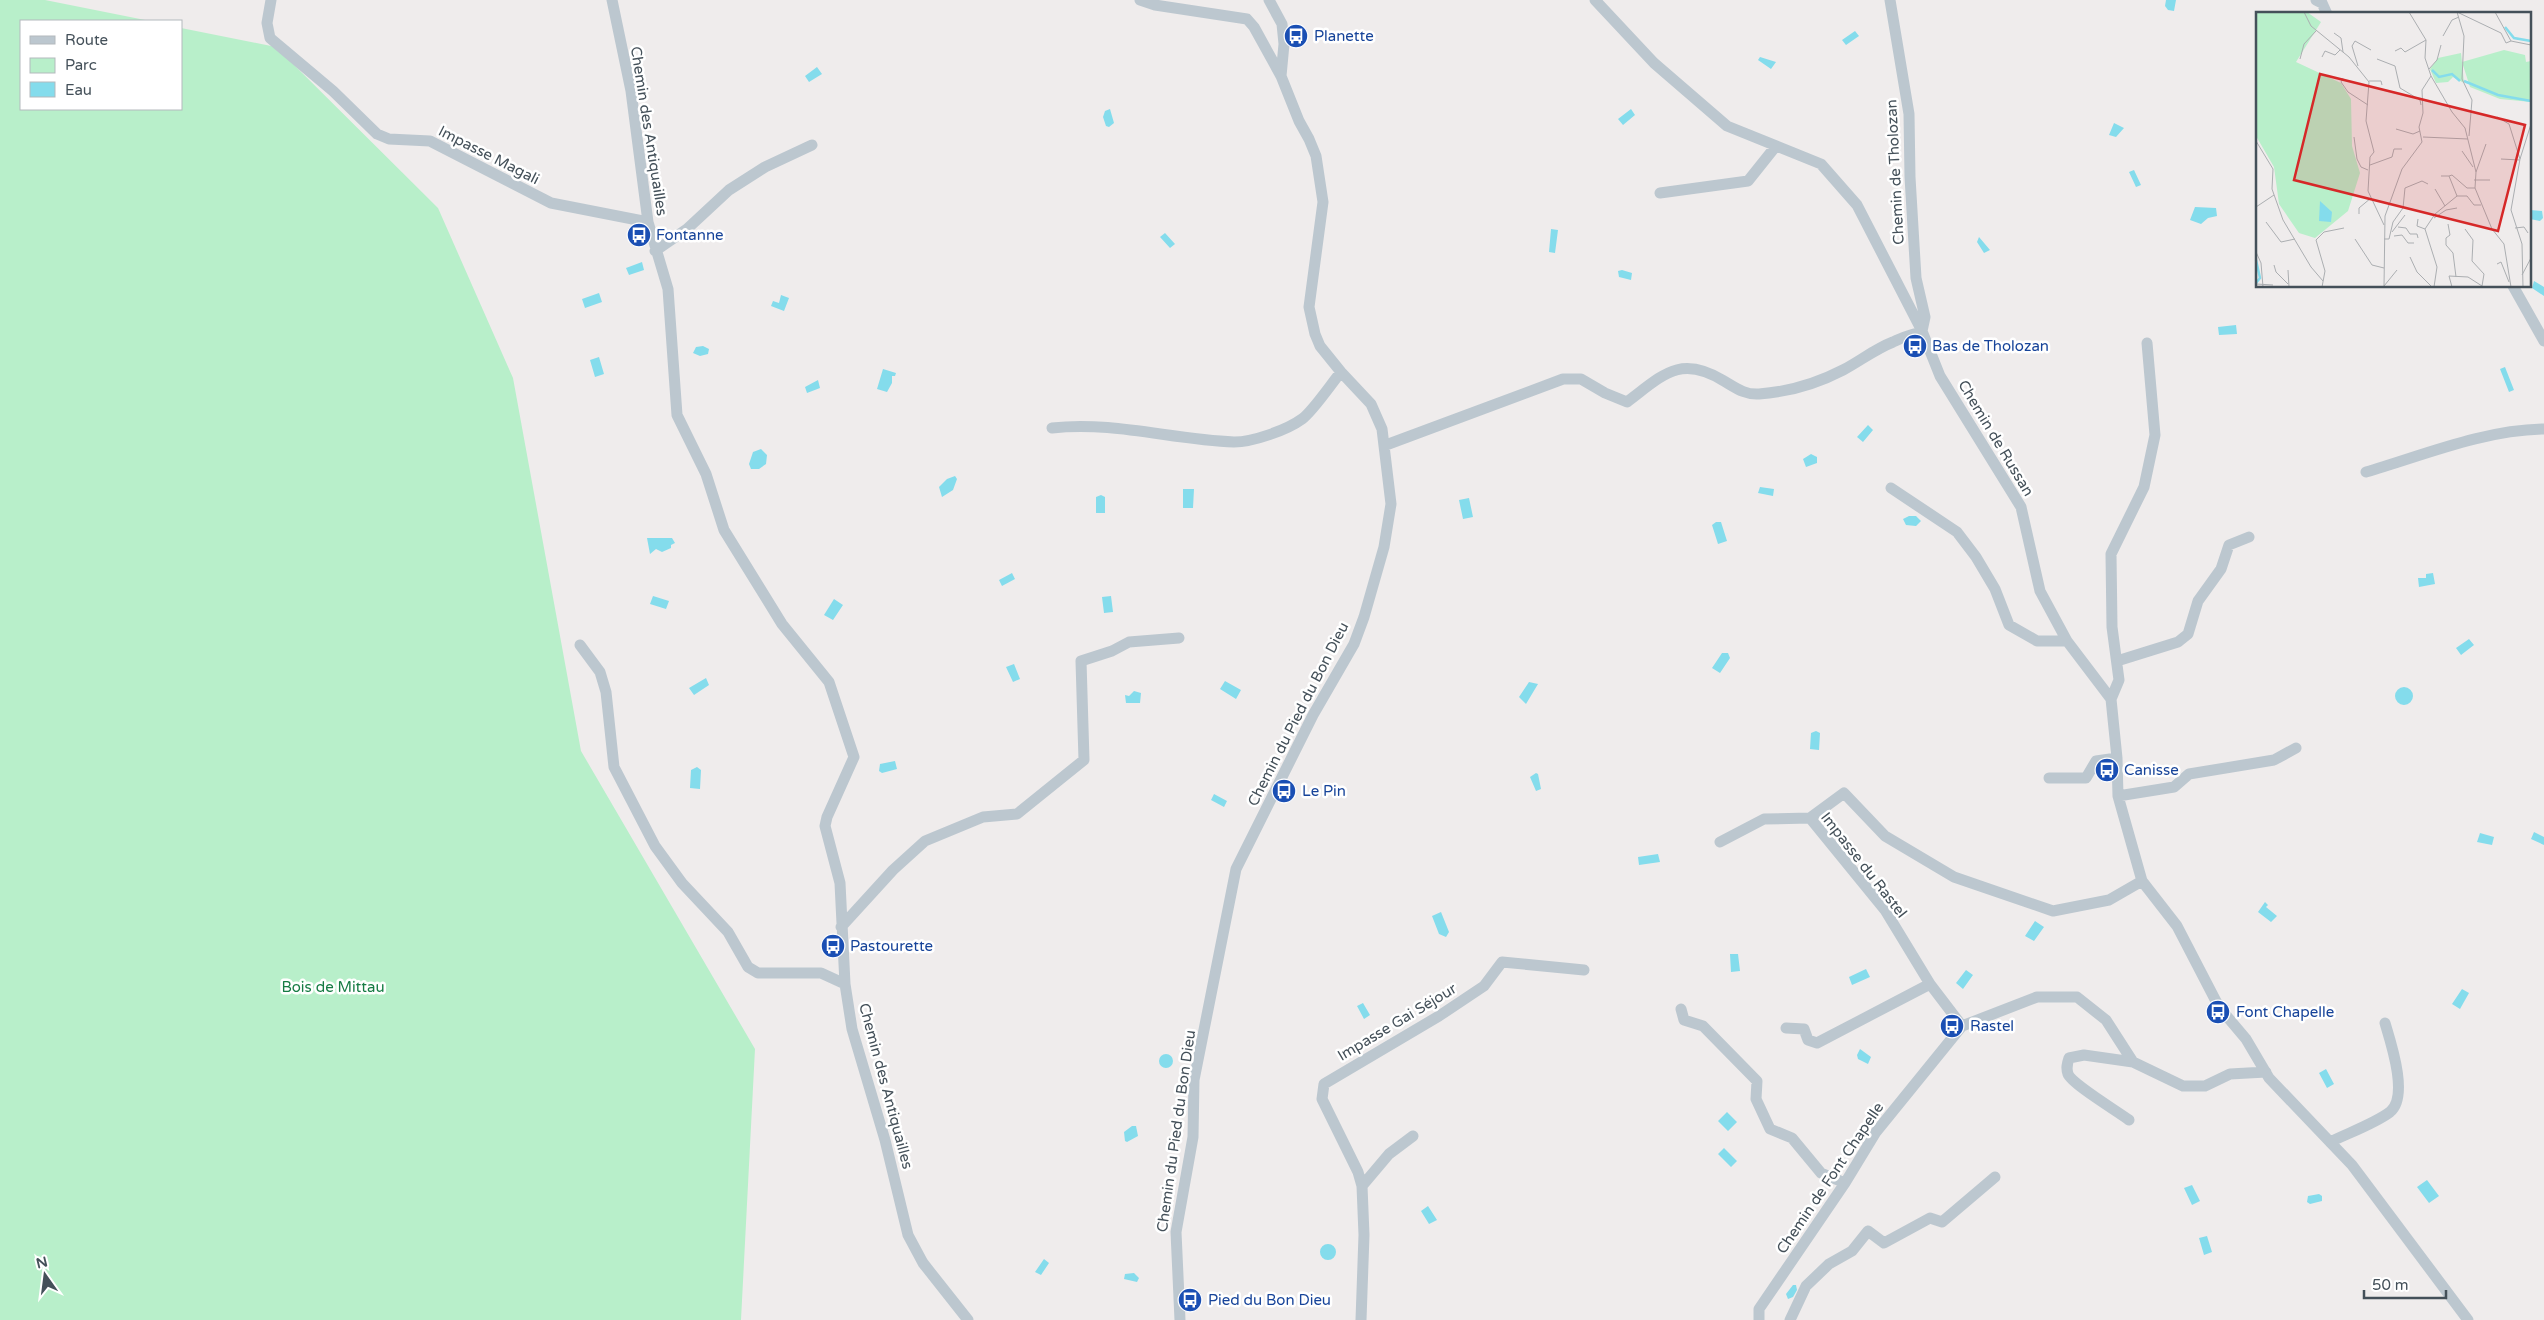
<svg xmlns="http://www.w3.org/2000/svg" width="2544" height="1320" font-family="'Varela Round',sans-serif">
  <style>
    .green { fill: #b8efca }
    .water { fill: #84dcec }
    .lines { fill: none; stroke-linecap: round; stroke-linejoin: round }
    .minor { stroke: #bcc7cf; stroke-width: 11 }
    .labels { text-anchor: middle; stroke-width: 5; stroke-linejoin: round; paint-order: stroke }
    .transit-label { font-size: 15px; fill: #164399; stroke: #fff; text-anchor: start }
    .street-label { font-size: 15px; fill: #445059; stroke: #fff }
    .park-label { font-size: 15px; fill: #157b43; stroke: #fff }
    .inset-river { fill: none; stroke: #84dcec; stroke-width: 2.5 }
    .inset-road { fill: none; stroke: #abaeb1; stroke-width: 1 }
    .view { fill: #d62828; fill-opacity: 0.15; stroke: #d62828; stroke-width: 2.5 }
    .inset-edge { fill: none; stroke: #445059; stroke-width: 2.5 }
  </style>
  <rect width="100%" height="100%" fill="#efecec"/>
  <!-- green -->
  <path class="green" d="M0 0H45L150 21H21V109H181V28L276 47 438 208 513 378 581 751 755 1049 741 1320H0Z"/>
  <!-- water -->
  <path class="water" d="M2166 0H2176L2174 11 2168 10 2165 6Z
    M1855 31 1859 36 1846 45 1842 40Z
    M1760 57 1776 62 1771 69 1758 60Z
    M817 67 822 74 809 82 805 76Z
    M1110 109 1114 123 1109 127 1106 126 1103 117 1105 111Z
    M1631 109 1635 115 1623 125 1618 119Z
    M2114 123 2124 128 2116 137 2109 135Z
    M2134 170 2141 185 2136 187 2129 172Z
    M2195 207 2216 208 2217 216 2208 218 2201 224 2190 220Z
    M2530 210 2542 211 2543 218 2540 221 2530 219Z
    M1551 229 1558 230 1555 253 1549 252Z
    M1165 233 1175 244 1170 248 1160 237Z
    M1979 237 1990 250 1984 253 1977 242Z
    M642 262 644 270 629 275 626 268Z
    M1622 270 1632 273 1631 280 1619 277 1618 271Z
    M2534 281 2544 287V296L2532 288Z
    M599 293 602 302 585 308 582 299Z
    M781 295 789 298 784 311 771 306 773 301 779 303Z
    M2236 325 2237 334 2219 335 2218 327Z
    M703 346 709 349 708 354 700 356 693 353 696 347Z
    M599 357 604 374 595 377 590 360Z
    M2505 367 2514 390 2509 392 2500 369Z
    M883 369 896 373 895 376H892V383L887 392 877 389Z
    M818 380 820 388 807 393 805 387Z
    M1868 425 1873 430 1863 442 1857 437Z
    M761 449 767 455 766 464 759 469H751L749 464 753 452Z
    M1811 454 1817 457V463L1806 467 1803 459Z
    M955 476 957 479 953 490 942 497 939 487 947 479Z
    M1760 487 1774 489 1773 496 1758 493Z
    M1183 489H1194L1193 508H1183Z
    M1101 495 1105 497V513H1096V497Z
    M1469 498 1473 517 1463 519 1459 500Z
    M1909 516H1916L1921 521 1916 526 1906 525 1903 519Z
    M1716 522H1721L1727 541 1718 544 1712 525Z
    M647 538H672L675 543 671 545V548L662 552 656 549 650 554Z
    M1012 573 1015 579 1002 586 999 580Z
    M2433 573 2435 584 2419 587 2418 578H2426V574Z
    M653 596 669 601 666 609 650 604Z
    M1111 596 1113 612 1104 613 1102 597Z
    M834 599 843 605 833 620 824 615Z
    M2469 639 2474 645 2461 655 2456 648Z
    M1722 653H1728L1730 658 1720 673 1712 668Z
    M1014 664 1020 679 1013 682 1006 667Z
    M706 678 709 685 694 695 689 688Z
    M1225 681 1241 690 1236 699 1220 689Z
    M1529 682 1538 684 1526 704 1519 697Z
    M2395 696a9 9 0 1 1 18 0a9 9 0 1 1-18 0Z
    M1134 691 1141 693 1140 703H1126L1125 695 1129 696Z
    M1816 731 1820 733 1819 750 1810 749 1811 733Z
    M895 761 897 769 882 773 879 771 880 764Z
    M697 767 701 770 700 789 690 788 691 770Z
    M1536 773 1538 774 1541 789 1536 791 1530 777Z
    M1214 794 1227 801 1224 807 1211 800Z
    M2534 832 2544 837V845L2531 839Z
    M2480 833 2494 837 2492 845 2477 842Z
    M1658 854 1660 862 1639 865 1638 857Z
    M2265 902 2268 905 2266 907 2277 916 2271 922 2258 912Z
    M1441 912 1449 932 1446 937 1439 934 1432 916Z
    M2035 921 2044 927 2034 941 2025 936Z
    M1730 954H1738L1740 971 1731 972Z
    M1866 969 1870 977 1852 985 1849 977Z
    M1966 970 1973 975 1963 989 1956 983Z
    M2462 989 2469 993 2460 1009 2452 1004Z
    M1363 1003 1370 1015 1364 1019 1357 1006Z
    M1860 1049 1871 1057 1868 1064 1858 1059 1857 1055Z
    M1159 1061a7 7 0 1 1 14 0a7 7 0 1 1-14 0Z
    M2326 1069 2334 1084 2327 1088 2319 1073Z
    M1727 1112 1737 1122 1728 1131 1718 1121Z
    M1132 1126H1136L1138 1136 1127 1142 1125 1141 1124 1132Z
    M1724 1148 1737 1161 1731 1167 1718 1154Z
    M2427 1180 2439 1196 2429 1203 2417 1187Z
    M2192 1185 2200 1201 2192 1205 2184 1188Z
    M2319 1194 2322 1196V1201L2310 1204 2307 1202 2308 1196Z
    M1428 1206 1437 1220 1429 1224 1421 1211Z
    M2207 1236 2212 1252 2204 1255 2199 1238Z
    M1320 1252a8 8 0 1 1 16 0a8 8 0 1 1-16 0Z
    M1044 1259 1049 1263 1041 1275 1035 1272Z
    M1134 1273 1139 1278 1137 1282 1124 1279 1125 1274Z
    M1793 1285H1796L1797 1290 1793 1297 1788 1299 1786 1294Z"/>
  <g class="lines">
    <!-- minor -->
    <path class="minor" d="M271 0 267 23 270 38 333 91 377 134 389 139 430 141 551 203 648 222
      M612 0 631 91 648 222 668 289 677 415 706 474 724 530 782 624 829 682 854 757 827 817 825 826 840 883 845 984 852 1029 885 1140 908 1235 923 1263 968 1320
      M1140 0 1155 5 1247 19 1254 27 1281 76
      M1595 0 1654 63 1727 126 1821 164 1857 205 1922 331 1940 376 2021 507 2040 591 2067 641 2111 699 2117 758 2118 796 2142 881 2177 926 2219 1007 2246 1039 2269 1078 2352 1165 2468 1320
      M1890 0 1909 114 1910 177 1916 278 1925 317 1922 331
      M2316 0 2322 3 2327 14
      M1660 193 1748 181 1776 146
      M655 251 687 229 729 190 765 167 812 145
      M2513 286 2544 341
      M1052 428C1114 421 1173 440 1234 442 1253 442 1287 430 1302 419 1313 411 1331 384 1341 372
      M1386 445 1563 379H1581L1605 393 1627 402C1663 375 1680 354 1724 381 1736 388 1745 395 1759 394 1787 392 1818 383 1843 370 1860 361 1875 349 1893 342 1902 337 1912 335 1922 331
      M2366 472C2424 455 2483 430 2544 429
      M1891 488 1957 532 1976 557 1995 589 2009 625 2037 641H2067
      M580 645 600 672 606 692 614 767 655 846 682 883 728 932 748 967 758 973H821L845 984
      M2117 661 2178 642 2188 634 2198 601 2221 569 2229 545 2249 537
      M2111 699 2119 680 2112 627 2111 554 2144 487 2155 435 2147 343
      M2049 778H2086L2096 761 2117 758
      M2118 796 2174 787 2189 774 2274 760 2296 748
      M1810 818 1844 793 1885 836 1954 877 2053 911 2109 900 2142 881
      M1720 842 1764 819 1810 818 1885 910 1930 984 1962 1026
      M841 927 893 870 925 841 983 817 1017 814 1084 760 1081 661 1112 651 1129 642 1179 638
      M1681 1009 1684 1020 1703 1026 1757 1081 1756 1099 1770 1129 1792 1138 1821 1173 1845 1183
      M1786 1028 1804 1029 1808 1040 1817 1043 1930 984
      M2129 1120C2117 1111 2072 1084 2068 1074 2066 1068 2067 1064 2069 1058L2084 1055 2133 1062
      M2330 1142C2348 1133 2374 1124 2390 1112 2409 1097 2391 1043 2385 1023
      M1362 1186 1389 1154 1413 1136
      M1180 1320 1176 1232 1193 1137 1194 1080 1236 869 1313 715 1354 644 1364 617 1384 547 1391 504 1382 429 1371 404 1341 372 1320 346 1315 334 1309 307 1323 202 1316 156 1309 139 1299 121 1281 76 1284 44 1282 24 1269 0
      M1361 1320 1364 1235 1362 1186 1358 1172 1322 1099 1324 1084 1439 1016 1484 986 1502 962 1584 970
      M1759 1320V1309L1845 1183 1876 1132 1962 1026 2037 997H2077L2106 1020 2133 1062 2183 1086H2205L2230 1074 2266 1072
      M1790 1320 1806 1286 1829 1264 1852 1251 1868 1231 1884 1243 1930 1218 1942 1222 1995 1177"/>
  </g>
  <!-- icons -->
  <defs>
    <g id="bus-disc" transform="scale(1.25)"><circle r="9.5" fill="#1a4fb4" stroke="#fff"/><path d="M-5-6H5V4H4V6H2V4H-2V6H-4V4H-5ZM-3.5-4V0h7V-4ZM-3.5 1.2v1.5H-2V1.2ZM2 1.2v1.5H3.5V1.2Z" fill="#fff"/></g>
  </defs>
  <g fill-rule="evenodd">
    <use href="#bus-disc" x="1296" y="36"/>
    <use href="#bus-disc" x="639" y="235"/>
    <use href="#bus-disc" x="1915" y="346"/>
    <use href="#bus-disc" x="2107" y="770"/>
    <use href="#bus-disc" x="1284" y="791"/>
    <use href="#bus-disc" x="833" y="946"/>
    <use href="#bus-disc" x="2218" y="1012"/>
    <use href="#bus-disc" x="1952" y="1026"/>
    <use href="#bus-disc" x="1190" y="1300"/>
  </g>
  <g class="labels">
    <!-- transit labels -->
    <g class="transit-label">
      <text x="1314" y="41">Planette</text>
      <text x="656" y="240">Fontanne</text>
      <text x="1932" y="351">Bas de Tholozan</text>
      <text x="2124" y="775">Canisse</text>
      <text x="1302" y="796">Le Pin</text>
      <text x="850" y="951">Pastourette</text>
      <text x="2236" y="1017">Font Chapelle</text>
      <text x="1970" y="1031">Rastel</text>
      <text x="1208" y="1305">Pied du Bon Dieu</text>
    </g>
    <!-- street labels -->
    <g class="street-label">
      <text transform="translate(649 131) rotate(81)" y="5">Chemin des Antiquailles</text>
      <text transform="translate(489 155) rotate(27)" y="5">Impasse Magali</text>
      <text transform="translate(1895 172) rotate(-93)" y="5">Chemin de Tholozan</text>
      <text transform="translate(1996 438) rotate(59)" y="5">Chemin de Russan</text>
      <text transform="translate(1298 714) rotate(-63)" y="5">Chemin du Pied du Bon Dieu</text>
      <text transform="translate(1864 865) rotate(52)" y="5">Impasse du Rastel</text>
      <text transform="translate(1397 1022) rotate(-31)" y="5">Impasse Gai Séjour</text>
      <text transform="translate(886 1086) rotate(75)" y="5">Chemin des Antiquailles</text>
      <text transform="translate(1176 1131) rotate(-82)" y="5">Chemin du Pied du Bon Dieu</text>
      <text transform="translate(1830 1178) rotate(-56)" y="5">Chemin de Font Chapelle</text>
    </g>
    <!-- park labels -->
    <g class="park-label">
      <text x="333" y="992">Bois de Mittau</text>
    </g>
  </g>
  <!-- overview -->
  <g transform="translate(2256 12)">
    <rect width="275" height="275" fill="#efecec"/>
    <path d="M0 0H51L65 10 40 50 85 71 95 87 96 134 104 161 92 199 59 226 43 221 23 192 18 155 0 124ZM248 38 269 43 270 50 275 49V90L244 87 214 75 206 50ZM205 41 208 71 197 65 192 70 180 71 174 57 182 46Z" fill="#b8efca"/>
    <path d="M64 189 76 200 75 210 63 209Z" fill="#84dcec"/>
    <path class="inset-river" d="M249 15 258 26 275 29M176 58 183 65 196 62 204 69M208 69 242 83 275 89M0 248 4 266 0 271"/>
    <path class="inset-road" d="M48 0 55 14 93 45 113 70 110 109 118 140 114 145 112 179 128 213M153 0 170 28 169 46 175 64 196 100 209 116 220 160 219 176 236 217 248 232 255 275M201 0 208 24 206 67 216 88 213 124M201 0 245 21 250 31 255 29 275 33M239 0 255 29M78 21 85 26 87 40M187 24 196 8 203 5M139 39 145 36 149 40 170 28M66 45 69 39 79 43 84 38M44 47 48 32 60 19M121 47 139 54 144 76 164 88 165 93M102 54 96 34 99 29 115 38M173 57 181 48 185 33M87 66 85 70 92 80 112 93M113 69H125L126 73M241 105 253 112 264 147M140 117 157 122 164 119M98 125 101 147 105 155 112 158M167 125 212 127M0 129 17 157 16 177 27 208 55 255 67 269M206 139 217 155M245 147 264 148M114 153 136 145 138 137H146M220 160 230 132M185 164H193L201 184M193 164 196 163 211 176H219M218 168H234M179 177 189 194M0 195 18 183M103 202V196L115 186M178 206 190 198 201 196M162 207 161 214 169 217M10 210 25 230 39 227M192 212 194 223 190 226V233L197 241 200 265M142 215 150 216 154 222H161L162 226M259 216 268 215 272 221M209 217 217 228 216 249 228 262 226 274M136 220 149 203M138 224 146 223 152 231H158M99 227 116 253 128 256M128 227H133L137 210 147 196 149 176 166 169 172 172M0 240 5 251 7 275M154 245 161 260 176 275M241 252 245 250 253 270M18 253 20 260 32 272M32 258 33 275M266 263 275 246M0 272 17 273M128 274 141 258M66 275 69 259 60 228 68 220 88 216M128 275 129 204 146 157 166 130 163 115 167 101 166 78 175 64M178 275 181 255 169 217 179 202 201 184H211L218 193H225M196 275 193 264 212 265 226 274M267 275 266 232 255 198 264 147 275 112"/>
    <path class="view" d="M64 62 269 113 242 219 38 168Z"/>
    <rect width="275" height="275" class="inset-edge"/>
  </g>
  <!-- legend -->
  <rect x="20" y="20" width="162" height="90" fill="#ffffff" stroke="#b4b9bd"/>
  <rect x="30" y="36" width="25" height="8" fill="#bcc7cf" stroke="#b4b9bd"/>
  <text x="65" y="45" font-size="15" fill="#445059">Route</text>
  <rect x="30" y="58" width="25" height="15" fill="#b8efca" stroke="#b4b9bd"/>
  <text x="65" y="70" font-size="15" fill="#445059">Parc</text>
  <rect x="30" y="82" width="25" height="15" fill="#84dcec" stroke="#b4b9bd"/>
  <text x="65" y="95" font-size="15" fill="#445059">Eau</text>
  <!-- north arrow -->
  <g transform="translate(45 1275) rotate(346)" stroke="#ffffff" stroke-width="4" paint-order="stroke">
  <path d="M0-4L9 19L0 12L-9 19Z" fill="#445059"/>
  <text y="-8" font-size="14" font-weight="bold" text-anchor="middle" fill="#445059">N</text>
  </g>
  <!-- scale -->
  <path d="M2364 1290v8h82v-8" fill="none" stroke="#445059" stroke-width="2.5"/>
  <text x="2372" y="1290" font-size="15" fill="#445059" stroke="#ffffff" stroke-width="4" paint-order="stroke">50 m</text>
</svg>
